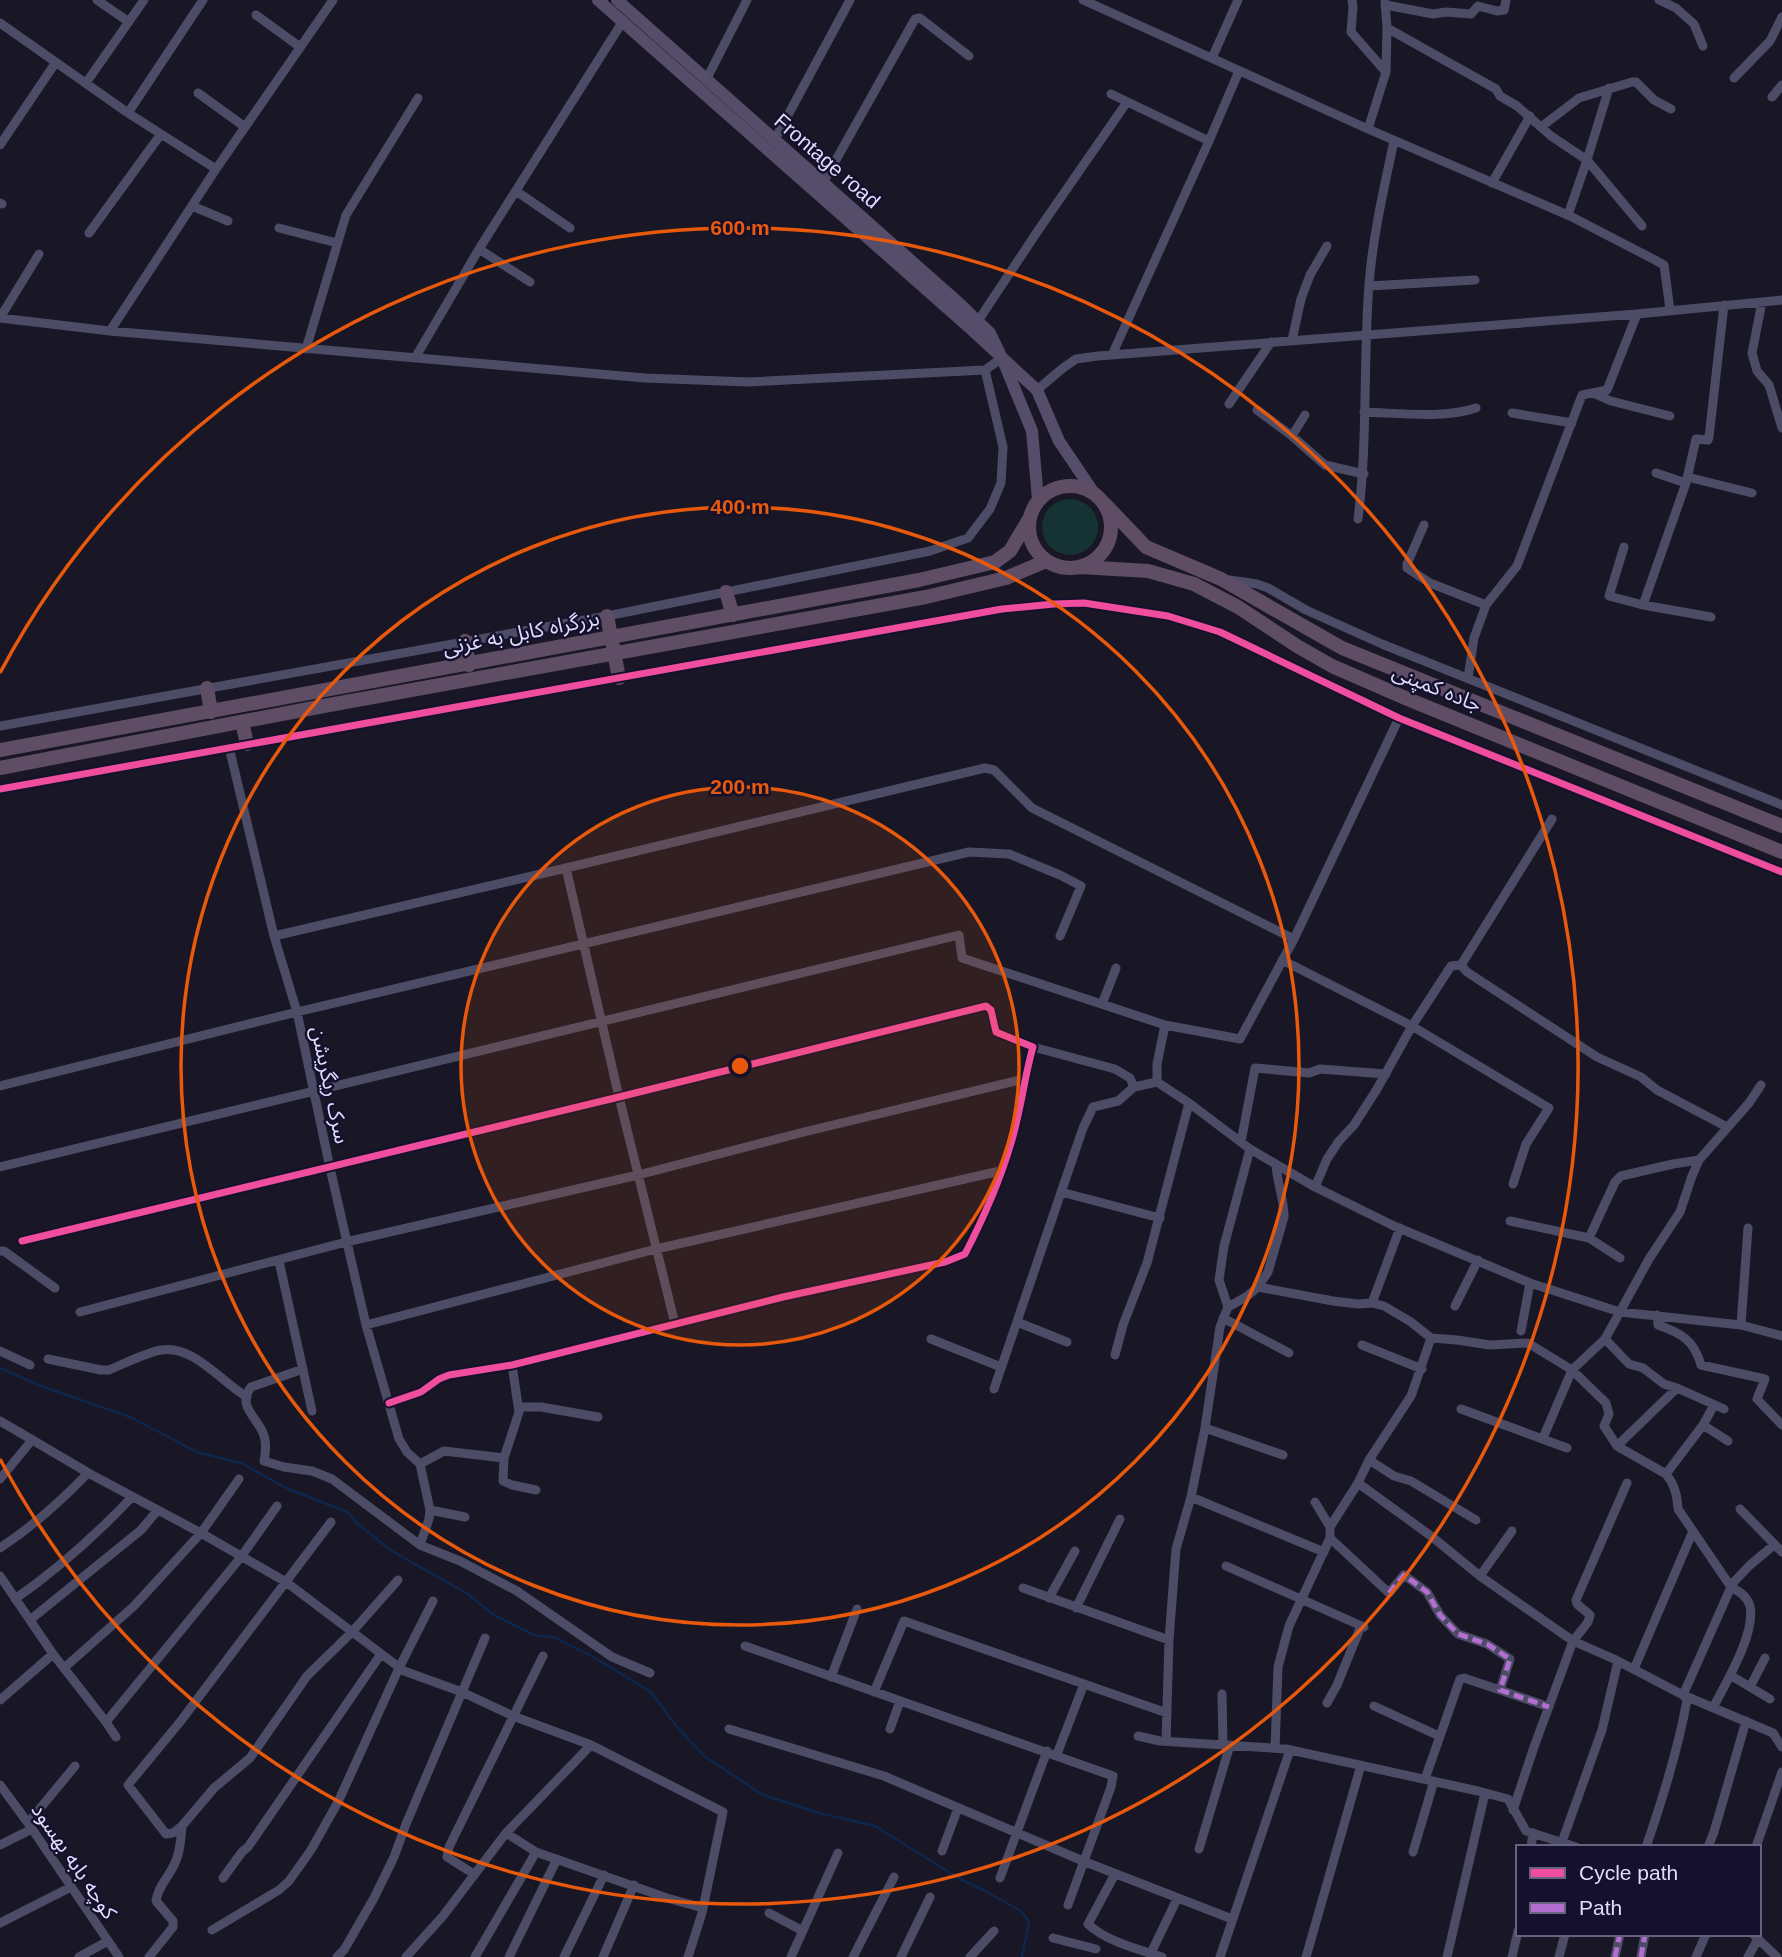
<svg xmlns="http://www.w3.org/2000/svg" width="1782" height="1957" font-family="Helvetica,'Noto Sans Arabic',sans-serif">
  <style>
    .green { fill: #153333 }
    .lines { fill: none; stroke-linecap: round; stroke-linejoin: round }
    .stream { stroke: #0d264c; stroke-width: 2.5 }
    .minor { stroke: #4d4c67; stroke-width: 9 }
    .major { stroke: #564d6b; stroke-width: 12 }
    .highway { stroke: #5f4d65; stroke-width: 14 }
    .quiet { stroke: #b36fd0; stroke-width: 5; stroke-dasharray: 10 5; stroke-linecap: butt }
    .cycleway-casing { stroke: #15112c; stroke-width: 11 }
    .cycleway { stroke: #ef4d9e; stroke-width: 7 }
    .ring { fill: none; stroke: #e8590c; stroke-width: 3.5 }
    .labels { text-anchor: middle; stroke-width: 5; stroke-linejoin: round; paint-order: stroke }
    .street-label { font-size: 21px; fill: #dfdcff; stroke: #15112c }
    .centre { fill: #e8590c; stroke: #15112c; stroke-width: 3.5 }
    .ring-label { font-size: 21px; text-anchor: middle; font-weight: bold; fill: #e8590c; stroke: #15112c; stroke-width: 5; stroke-linejoin: round; paint-order: stroke }
  </style>
  <rect width="100%" height="100%" fill="#191726"/>
  <!-- green -->
  <path class="green" d="M1042 527a28 28 0 1 1 56 0a28 28 0 1 1-56 0Z"/>
  <g class="lines">
    <!-- stream -->
    <path class="stream" d="M0 1368 38 1385 130 1417 197 1452 241 1463 286 1488 347 1512 357 1523 390 1550 468 1594 494 1615 536 1636 554 1637 595 1658 651 1692 673 1722 703 1755 763 1795 819 1813 875 1826 960 1879 985 1891 1021 1911 1029 1922 1022 1957"/>
    <!-- minor -->
    <path class="minor" d="M97 0 129 22
      M1083 0 1368 129 1570 216 1655 260 1664 265 1670 310
      M1352 0 1353 7 1351 32 1386 72
      M1659 0 1676 8 1694 24 1703 46
      M1386 5 1433 14 1446 12 1471 14 1478 6 1497 11 1504 10 1506 0
      M256 15 300 47
      M0 23 128 113 216 169
      M1387 28 1496 89 1500 96 1517 106 1551 136 1587 160 1642 226
      M1212 58 1238 0
      M1734 78 1770 41 1782 17
      M706 80 747 0
      M86 83 144 0
      M198 93 245 127
      M1111 94 1209 141
      M1772 97 1782 85
      M128 113 203 0
      M1541 127 1579 98 1632 82H1636L1654 100 1671 109
      M1368 129 1386 72 1387 28 1385 2
      M774 141 850 0
      M0 145 56 62
      M823 183 915 19 920 18 969 56
      M1492 183 1530 116
      M516 191 570 228
      M0 203 2 204
      M192 206 228 221
      M1568 215 1587 160 1609 88
      M279 228 337 243
      M89 233 161 134
      M479 249 530 282
      M39 254 0 318 110 331 645 378 748 382 985 370 1002 358
      M1369 286 1475 280
      M1762 302 1752 353 1757 371 1769 385 1782 428
      M978 321 1037 232 1127 102
      M110 331 216 169 333 0
      M1292 340 1301 299 1310 275 1327 246
      M306 349 346 215 418 98
      M1112 355 1209 141 1239 71
      M415 358 479 249 623 21
      M1037 390 1063 368 1076 359 1098 356 1637 314 1782 300
      M1595 394 1611 401 1670 416
      M1229 404 1271 342
      M1257 410 1292 436 1325 465 1364 474
      M1364 412C1399 413 1443 419 1476 408
      M1512 413 1572 423
      M1292 436 1305 415
      M1656 473 1686 483
      M1687 477 1752 493
      M1358 519C1368 441 1363 362 1369 284 1373 235 1384 188 1394 141
      M1424 525 1407 564V568L1430 583 1486 605
      M1624 547 1609 596 1643 605 1711 617
      M1230 580 1257 584 1268 588 1306 610 1382 644 1782 805
      M1643 605 1686 483 1696 439 1708 440 1709 437 1724 305
      M1468 678 1474 638 1486 605 1517 566 1582 395 1607 390 1637 314
      M0 726 607 616 930 551 968 538 990 509 1001 483 1003 447 985 370
      M229 747 274 936 297 1012 330 1168 366 1325 399 1439 407 1452 420 1464 430 1510 429 1519 420 1545
      M0 789 1002 609 1054 604 1084 603 1168 616 1220 632 1399 718 1782 872
      M1552 819 1461 965 1467 972 1597 1057 1641 1077 1657 1090 1727 1127
      M566 868 619 1097 675 1324
      M274 936 566 868 985 768 994 770 1032 808 1294 939
      M1282 960 1412 1026 1549 1108 1526 1144 1513 1184
      M1102 1004 1116 968
      M1165 1025 1157 1064V1082L1189 1103 1250 1149 1315 1187 1394 1226 1530 1283 1620 1312 1741 1325 1782 1336
      M1033 1047 1115 1069 1130 1078 1134 1087
      M0 1086 297 1012 969 852 1009 854 1060 875 1081 886 1060 936
      M1241 1142 1255 1068 1309 1073 1320 1069 1386 1074
      M0 1167 959 935 962 958 1165 1025 1240 1039 1294 939 1399 718
      M1315 1187 1327 1159 1339 1141 1354 1125 1377 1089 1412 1026 1451 966 1461 965
      M1061 1192 1160 1218
      M1510 1221 1589 1238 1620 1258
      M1589 1238 1615 1182 1621 1176 1673 1164 1699 1160
      M22 1241 619 1097 986 1006 991 1010 996 1032 1033 1047C1024 1078 1021 1111 1011 1143 1000 1181 983 1219 965 1254L945 1262 783 1297 512 1365 449 1375 439 1379 421 1392 389 1403
      M0 1251H4L55 1288
      M279 1261 312 1411
      M1258 1287 1268 1272 1284 1217C1285 1204 1277 1181 1276 1166
      M1372 1303 1400 1228
      M1455 1306 1478 1260
      M1228 1307 1246 1297 1258 1287 1333 1301 1358 1304 1372 1303 1384 1306 1411 1322 1431 1338 1457 1340 1490 1345 1528 1343 1572 1370 1606 1403 1609 1414 1604 1426 1617 1446 1666 1474C1675 1485 1677 1495 1678 1509L1731 1587C1740 1592 1747 1596 1750 1606 1756 1634 1725 1684 1713 1708
      M80 1312 346 1242 638 1175 804 1132 1024 1079
      M1657 1315 1658 1325C1681 1333 1694 1340 1701 1365L1765 1379 1757 1399 1782 1425
      M1223 1318 1289 1353
      M1017 1322 1067 1342
      M366 1325 656 1249 1000 1171
      M1741 1325 1748 1228
      M1521 1331 1530 1283
      M931 1339 1001 1367
      M1605 1339 1629 1364 1643 1368 1664 1384 1677 1388 1724 1409
      M1362 1345 1422 1369
      M0 1351 30 1365
      M1115 1355 1123 1325 1147 1263 1189 1103
      M48 1359 101 1370H109C121 1365 150 1351 161 1350 194 1345 221 1382 247 1397
      M512 1365 519 1412 504 1458 503 1481 512 1485 536 1490
      M303 1369 251 1387C237 1406 256 1416 263 1433 267 1442 266 1451 264 1461L284 1467 312 1471 332 1479 420 1545 460 1561 517 1591 612 1657 650 1673
      M994 1389 1083 1128 1093 1107 1118 1101 1134 1087 1157 1082
      M519 1407H541L598 1417
      M1461 1409 1567 1448
      M0 1421 92 1475 201 1533 286 1582 404 1671 462 1692 513 1716 591 1745 723 1812 702 1913 688 1957
      M1703 1425 1728 1441
      M1205 1428 1283 1455
      M1543 1438 1572 1370 1605 1339 1649 1259 1680 1212 1692 1176 1699 1160 1749 1103 1761 1085
      M1617 1446 1677 1388
      M1369 1460 1394 1476 1411 1481 1476 1520
      M420 1464 444 1451 504 1458
      M1666 1474 1703 1425 1714 1405
      M0 1479 32 1440
      M1358 1483 1431 1536 1480 1576 1573 1641 1614 1659 1683 1695 1773 1733 1782 1747
      M1191 1497 1324 1552
      M1740 1509 1782 1552
      M430 1510 465 1517
      M331 1522 180 1722 128 1785 166 1834 173 1833 182 1826 214 1788 250 1758 307 1676 352 1632 398 1580
      M1330 1527 1358 1483 1369 1460 1411 1396 1431 1338
      M1330 1538 1389 1593 1404 1575 1427 1592 1440 1615 1458 1634 1487 1644 1510 1659 1500 1690 1549 1707
      M0 1548C32 1527 61 1501 88 1473
      M1226 1566 1364 1627
      M0 1576 53 1654 106 1722 116 1737
      M1480 1576 1512 1531
      M1731 1585 1750 1565 1774 1545
      M1023 1588 1169 1640
      M1049 1598 1075 1551
      M15 1599C58 1569 96 1535 132 1497
      M1076 1608 1120 1519
      M30 1620 141 1530 157 1511
      M745 1646 1113 1776 1111 1787 1068 1905
      M64 1668 134 1606 201 1533 239 1479
      M1634 1669 1693 1531
      M1730 1675 1770 1699
      M831 1677 857 1609
      M1750 1687 1765 1658
      M874 1692 904 1621 1167 1713
      M1222 1694 1223 1745
      M0 1700 53 1654
      M1327 1703 1337 1685 1361 1626
      M1374 1706 1439 1736
      M106 1722 241 1557 277 1506
      M729 1729 884 1776 1083 1861 1232 1919
      M890 1729 900 1701
      M1138 1736 1160 1741 1286 1749 1478 1791 1508 1799 1526 1831 1576 1847
      M1166 1741 1169 1640 1176 1549 1191 1497 1205 1428 1220 1327 1228 1307 1219 1280 1224 1246 1250 1149
      M1275 1748 1278 1667 1289 1626 1330 1538V1527L1315 1502
      M1057 1754 1084 1684
      M1425 1779 1460 1679 1464 1678 1500 1690
      M0 1785 28 1823 119 1957
      M1513 1810 1534 1747 1573 1641 1588 1622 1590 1615 1577 1604 1576 1600 1627 1483
      M28 1823 75 1766
      M506 1833 536 1852 667 1898 703 1908
      M1562 1842 1602 1730 1618 1661
      M0 1845 32 1829
      M1531 1847 1533 1833
      M1646 1847C1663 1798 1678 1750 1687 1700L1683 1695 1731 1587
      M1708 1847 1714 1832 1746 1721
      M1756 1847 1782 1772
      M1199 1849 1230 1745
      M942 1851 958 1808
      M1413 1852 1434 1781
      M474 1874 447 1857 449 1847 543 1656
      M1115 1874 1088 1924C1107 1942 1138 1949 1162 1957
      M223 1878 242 1852 248 1847 381 1654
      M1000 1878 1047 1751
      M769 1913 803 1931
      M0 1923 71 1887
      M212 1930 279 1890 289 1881 311 1850 338 1802 399 1668 433 1601
      M1753 1934 1777 1957
      M1053 1938 1096 1949
      M1151 1953 1177 1899
      M79 1957 108 1941
      M149 1957 173 1927V1921L156 1901C158 1886 168 1878 174 1865 180 1854 181 1838 182 1826
      M337 1957 344 1950 374 1898 394 1857 406 1824 485 1638
      M406 1957 443 1916 506 1833 591 1745
      M475 1957 536 1852
      M509 1957 557 1859
      M564 1957 604 1875
      M603 1957 634 1885
      M791 1957 838 1853
      M853 1957 894 1877
      M901 1957 930 1897
      M970 1957 994 1931
      M1220 1957 1290 1750
      M1306 1957 1361 1765
      M1447 1957 1485 1793
      M1512 1957 1518 1931
      M1559 1957 1565 1934
      M1615 1957 1620 1934
      M1641 1957 1645 1934
      M1696 1957 1706 1934
      M1748 1957 1758 1939"/>
    <!-- major -->
    <path class="major" d="M598 0 971 329 1037 390 1059 441 1094 493
      M617 0 960 304 990 333 1002 358 1032 431 1038 499"/>
    <!-- highway -->
    <path class="highway" d="M1029 527a41 41 0 1 1 82 0a41 41 0 1 1-82 0Z
      M1104 503 1146 547 1221 579 1342 648 1782 826
      M1080 567 1148 571 1194 584 1238 607 1297 646 1332 666 1410 700 1782 852
      M726 592 733 615
      M607 616 619 678
      M465 641 469 665
      M207 688 211 712
      M242 722 247 744
      M0 750 919 580 995 562 1010 551 1029 519
      M0 768 329 705 926 597 1006 578 1046 561"/>
    <!-- quiet -->
    <path class="quiet" d="M1389 1593 1404 1575 1427 1592 1440 1615 1458 1634 1487 1644 1510 1659 1500 1690 1549 1707
      M1615 1957 1620 1934
      M1641 1957 1645 1934"/>
    <!-- cycleway casing -->
    <g class="cycleway-casing">
      <path id="cycleway" d="M0 789 1002 609 1054 604 1084 603 1168 616 1220 632 1399 718 1782 872
        M22 1241 619 1097 986 1006 991 1010 996 1032 1033 1047C1024 1078 1021 1111 1011 1143 1000 1181 983 1219 965 1254L945 1262 783 1297 512 1365 449 1375 439 1379 421 1392 389 1403"/>
    </g>
    <!-- cycleway -->
    <use href="#cycleway" class="cycleway"/>
  </g>
  <!-- distance rings -->
  <circle cx="740" cy="1066" r="279" fill="#e8590c" fill-opacity=".12"/>
  <g class="ring">
    <circle cx="740" cy="1066" r="279"/>
    <circle cx="740" cy="1066" r="559"/>
    <path d="M0 673A838 838 0 1 1 0 1459"/>
  </g>
  <g class="labels">
    <!-- street labels -->
    <g class="street-label">
      <text transform="translate(827 161) rotate(41)" y="7">Frontage road</text>
      <text transform="translate(521 633) rotate(-11)" y="7">بزرگراه کابل به غزنی</text>
      <text transform="translate(1437 688) rotate(22)" y="7">جاده کمپنی</text>
      <text transform="translate(330 1085) rotate(78)" y="7">سرک ریگریشن</text>
      <text transform="translate(74 1861) rotate(56)" y="7">کوچه بابه بهسود</text>
    </g>
  </g>
  <circle cx="740" cy="1066" r="10" class="centre"/>
  <g class="ring-label">
    <text x="740" y="235">600 m</text>
    <text x="740" y="514">400 m</text>
    <text x="740" y="794">200 m</text>
  </g>
  <!-- legend -->
  <rect x="1516" y="1845" width="245" height="91" fill="#15112c" stroke="#666280" stroke-width="2"/>
  <rect x="1530" y="1868" width="35" height="10" fill="#ef4d9e" stroke="#666280" stroke-width="2"/>
  <text x="1579" y="1880" font-size="21" fill="#dfdcff">Cycle path</text>
  <rect x="1530" y="1903" width="35" height="10" fill="#b36fd0" stroke="#666280" stroke-width="2"/>
  <text x="1579" y="1915" font-size="21" fill="#dfdcff">Path</text>
</svg>
